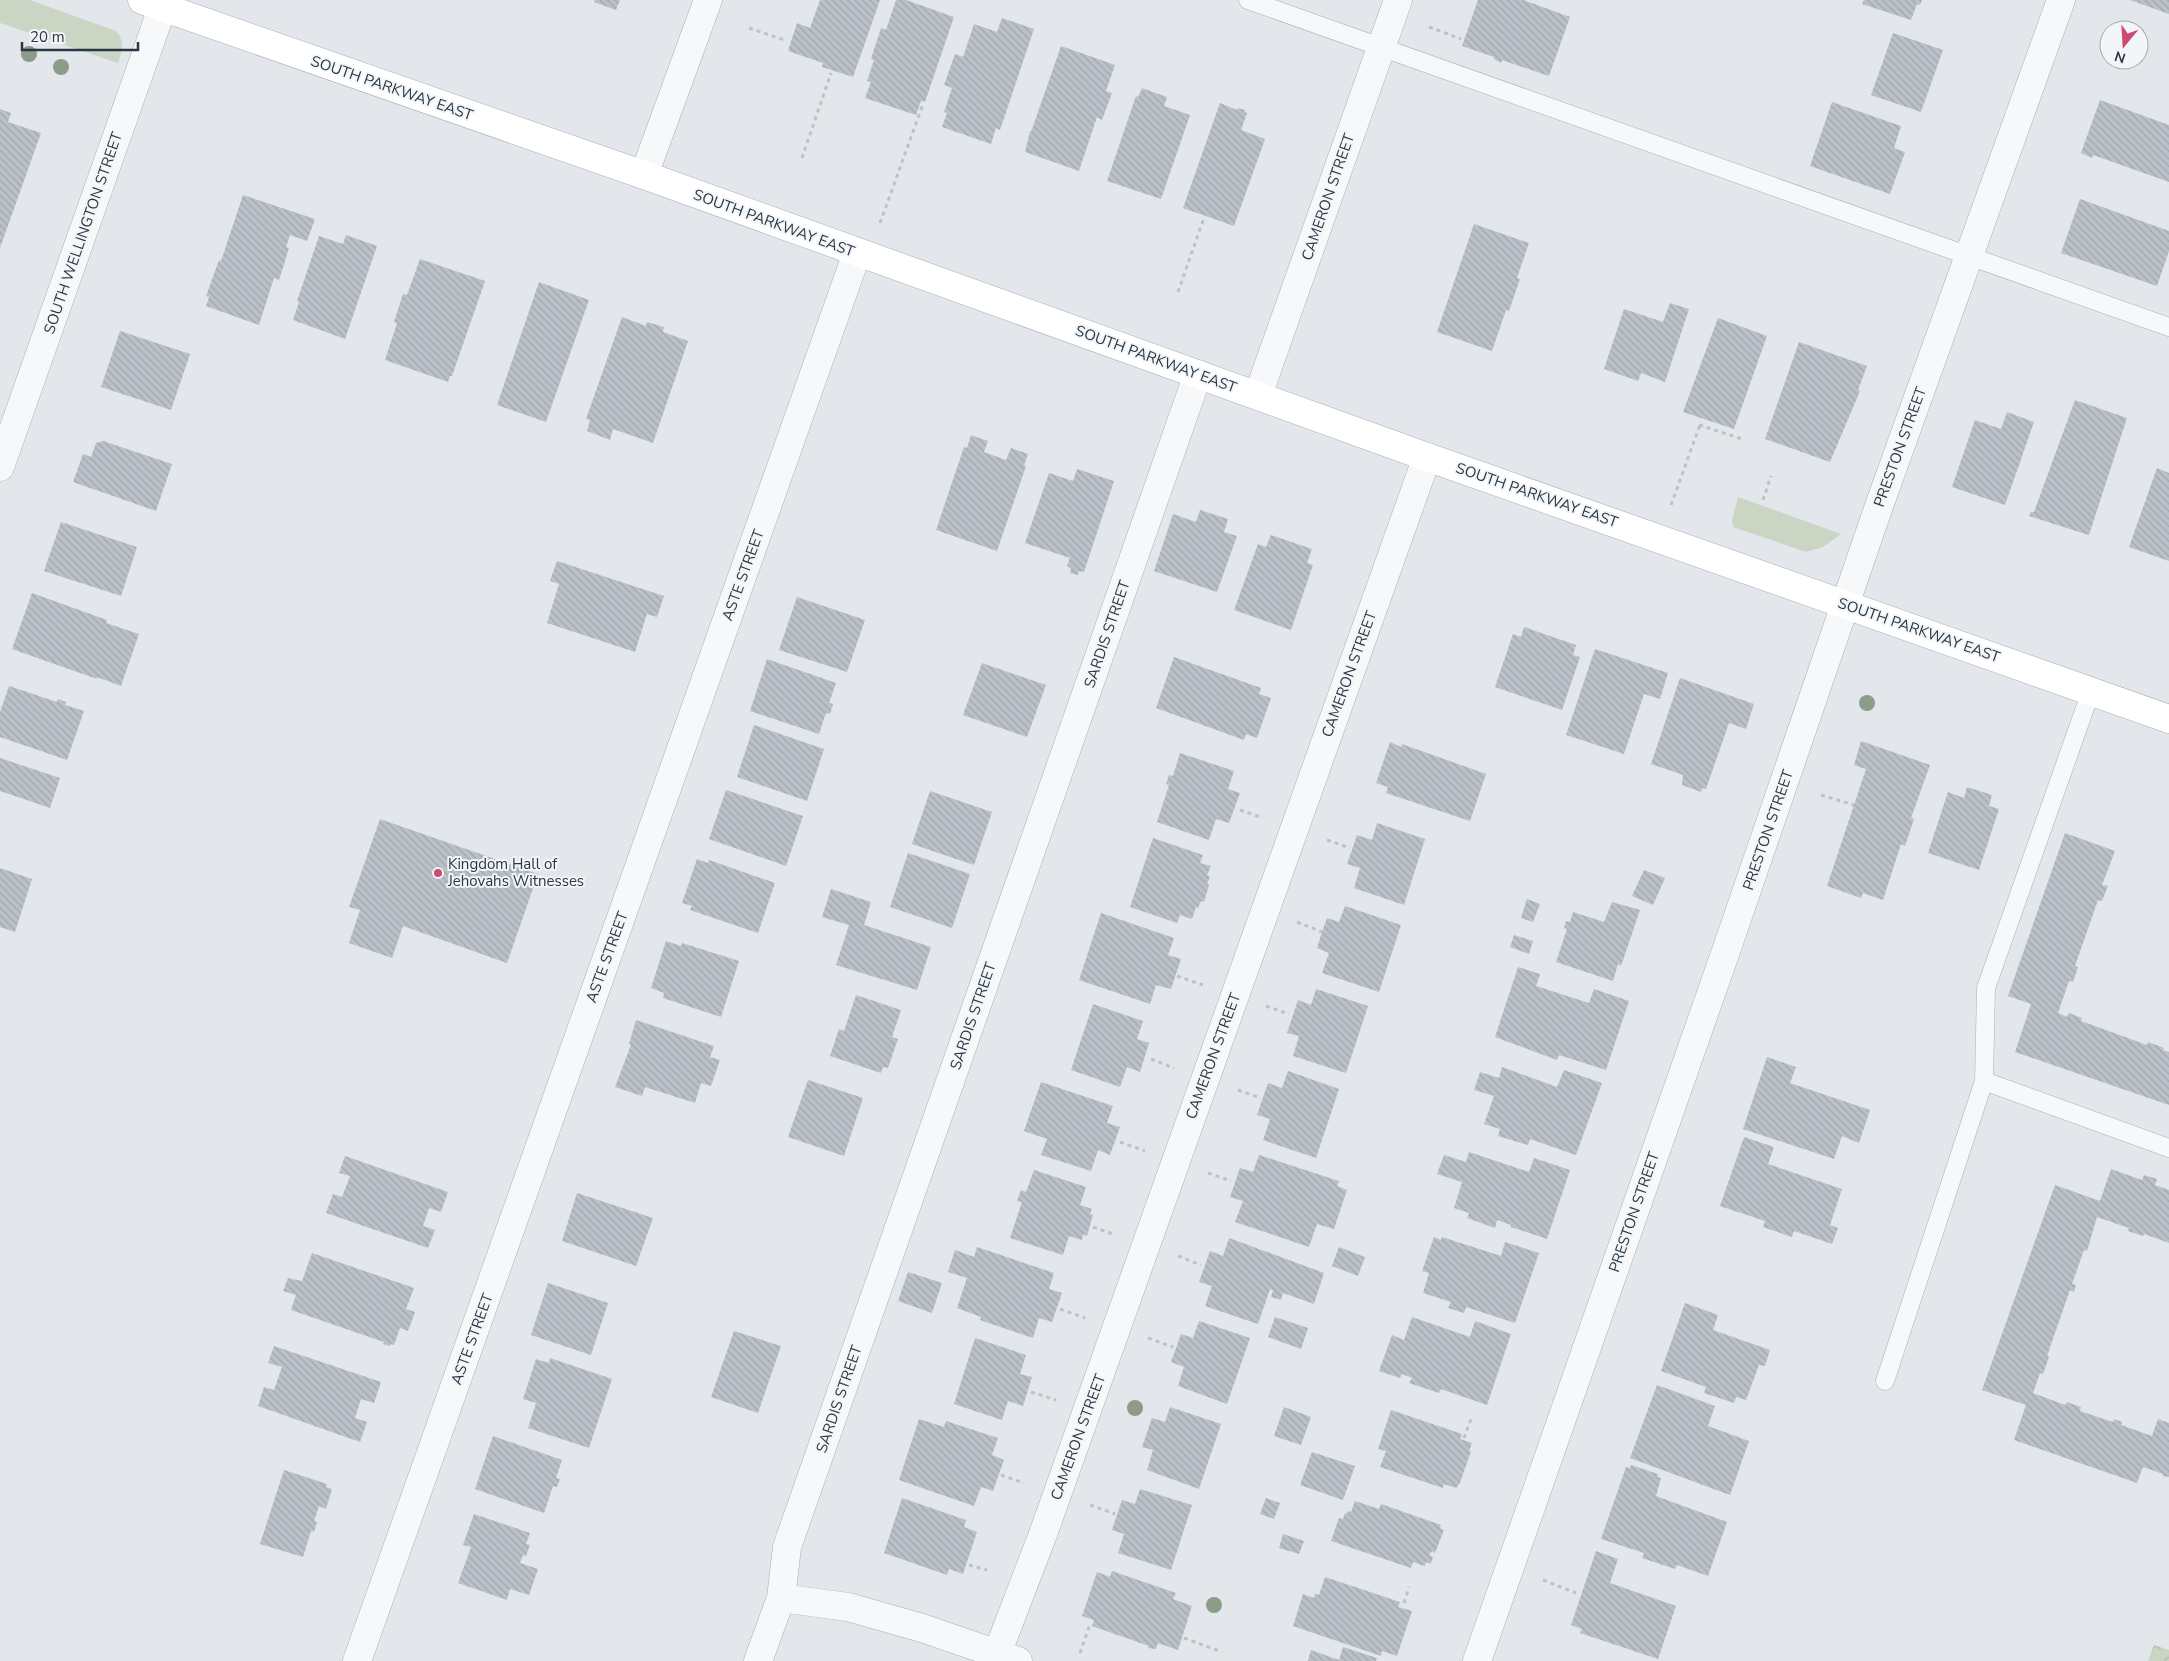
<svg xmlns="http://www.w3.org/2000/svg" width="2169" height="1661" font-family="'Nunito Sans',sans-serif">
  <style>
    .grass { fill: #cbd5c4 }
    .park { fill: url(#park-crowns) }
    .building { fill: url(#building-back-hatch) }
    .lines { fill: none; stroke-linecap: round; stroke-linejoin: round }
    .service-casing { stroke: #a8afb5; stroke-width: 19 }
    .minor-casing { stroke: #a8afb5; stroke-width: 29 }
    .secondary-casing { stroke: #a8afb5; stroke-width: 29 }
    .path { stroke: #bdc2c6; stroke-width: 3; stroke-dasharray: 4 4; stroke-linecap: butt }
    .service { stroke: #f6f8f9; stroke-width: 18 }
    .minor { stroke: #f6f8f9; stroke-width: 28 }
    .secondary { stroke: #fff; stroke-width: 28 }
    .tree { fill: #8c9c89 }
    .poi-dot { fill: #ce4a70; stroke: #f3f6f8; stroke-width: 2 }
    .labels { text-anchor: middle; stroke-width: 4; stroke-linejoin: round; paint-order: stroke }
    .street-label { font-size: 15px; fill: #2b3743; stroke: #f3f6f8 }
    .poi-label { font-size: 15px; fill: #2b3743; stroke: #f3f6f8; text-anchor: start }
  </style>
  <defs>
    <pattern id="park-crowns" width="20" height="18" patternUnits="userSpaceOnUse" patternTransform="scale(1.25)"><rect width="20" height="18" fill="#cbd5c4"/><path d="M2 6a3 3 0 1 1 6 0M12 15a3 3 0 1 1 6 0" fill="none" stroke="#aeb7aa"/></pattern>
    <pattern id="building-back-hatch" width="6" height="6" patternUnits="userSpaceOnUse" patternTransform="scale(1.25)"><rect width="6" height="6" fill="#bac1c8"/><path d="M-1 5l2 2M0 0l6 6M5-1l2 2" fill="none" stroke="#a0a6ad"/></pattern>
  </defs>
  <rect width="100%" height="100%" fill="#e3e7eb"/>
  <!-- grass -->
  <path class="grass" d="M0 0H30L116 31C125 40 122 51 118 63L0 23Z
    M1738 497 1841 534 1823 547 1806 552 1733 527 1732 520Z"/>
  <!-- park -->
  <path class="park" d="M2154 1645 2169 1650V1661H2148Z"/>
  <!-- building -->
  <path class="building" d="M595 0H620L616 10 594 2Z
    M820 0H880L853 77 822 67 823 63 788 51 797 23 810 28Z
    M896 0H906L954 17 925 102 921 101 916 115 865 98 871 82 867 81 874 60 871 59 881 28 886 30Z
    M1478 0H1523L1570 17 1549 76 1502 60 1501 63 1494 59V57L1462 46Z
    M1864 0H1922L1920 5 1917 4 1911 20 1862 4Z
    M2130 0H2169V14Z
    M1002 18 1034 29 1000 130 996 128 991 144 942 127 947 113 944 112 952 88 944 85 955 54 963 57 974 24 997 32Z
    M1893 33 1943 50 1921 112 1871 95Z
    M1061 46 1115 65 1106 91 1112 93 1102 120 1097 117 1079 171 1025 152 1030 131 1031 132Z
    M1142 88 1167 97 1164 106 1190 115 1161 199 1107 181 1136 96 1138 97Z
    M2100 100 2169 125V182L2093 155 2092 158 2081 153Z
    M1832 102 1901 126 1894 148 1905 152 1890 194 1810 166Z
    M1220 103 1237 110 1238 108 1245 110 1244 112 1247 113 1241 130 1265 139 1234 226 1183 208Z
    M0 109 11 113 8 122 41 133 0 248Z
    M243 195 315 219 307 241 290 235 286 247 289 248 279 280 274 278 259 325 206 306 209 297 206 296 219 260 221 261Z
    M2080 199 2169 231V251L2157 286 2061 253Z
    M1474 224 1529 243 1517 278 1520 279 1509 311 1506 310 1492 351 1437 332Z
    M346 235 377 246 345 339 293 320 299 302 297 301 319 236 343 244Z
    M420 259 485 281 452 376H450L448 382 385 360 397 323 394 322 403 294 407 295Z
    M539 282 589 300 546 422 497 405Z
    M1670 303 1689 309 1665 382 1641 373 1638 381 1604 369 1624 309 1663 322Z
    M622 317 646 326 647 322 664 327 663 332 688 341 653 443 613 429 610 440 587 431 590 420 586 419Z
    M1718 318 1767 336 1734 429 1683 412Z
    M120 331 190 354 171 410 101 387Z
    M1799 342 1867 366 1858 390 1860 391 1830 462 1765 439Z
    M2075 400 2127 418 2089 535 2029 516 2031 512H2034Z
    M2007 412 2034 422 2005 505 1952 487 1975 420 2001 429Z
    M971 435 988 441 984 452 1006 460 1011 448 1028 454 1024 465 1026 466 997 551 936 530 964 447 967 448Z
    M103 441 172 464 156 511 73 482 83 454 91 457 96 443Z
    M2157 468 2169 473V561L2129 547Z
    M1077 469 1114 481 1084 572 1079 571 1078 575 1070 573 1071 568 1067 566 1070 558 1025 543 1049 473 1073 481Z
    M1200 510 1228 519 1224 532 1237 536 1217 592 1154 571 1173 514 1196 522Z
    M61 522 137 547 121 596 44 571Z
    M1271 535 1312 549 1307 563 1313 565 1291 630 1234 610 1258 544 1266 547Z
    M557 561 664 596 657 617 647 614 635 652 547 623 559 584 550 581Z
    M32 593 107 620 106 623 139 634 121 686 97 677V679L12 649Z
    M797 597 865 620 847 672 779 650Z
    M1524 627 1576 645 1573 655 1580 657 1562 710 1495 687 1513 634 1521 637Z
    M1595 649 1668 673 1660 699 1644 694 1624 754 1566 735Z
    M1174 657 1261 688 1259 694 1271 698 1257 738 1246 734 1244 740 1156 708Z
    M767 659 836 683 829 703 833 704 830 714 826 713 819 734 750 711Z
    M982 663 1046 685 1027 737 963 715Z
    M1680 678 1754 704 1746 729 1729 723 1706 789 1702 788 1701 792 1682 785 1683 775 1651 764Z
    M9 686 57 702 58 699 66 702 65 705 84 711 67 760 0 737V712Z
    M754 725 824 749 807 801 737 777Z
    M1861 741 1930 765 1911 818 1914 819 1905 846 1901 844 1883 900 1863 893 1861 898 1827 886 1866 769 1854 765Z
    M1390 742 1401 747 1402 744 1486 774 1470 821 1386 793 1388 787 1376 783Z
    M1180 753 1234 771 1228 789 1240 793 1229 823 1216 819 1209 840 1157 822 1169 785 1166 784 1169 775 1173 776Z
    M0 758 60 778 50 808 0 791Z
    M1967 787 1992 795 1989 806 1999 809 1979 870 1928 853 1948 792 1964 798Z
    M726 790 803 816 786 866 709 839Z
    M930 791 992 812 974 865 912 844Z
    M380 819 538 874 507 963 403 926 392 958 349 943 360 910 349 907Z
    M1377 823 1425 839 1404 905 1354 888 1360 868 1347 864 1357 835 1372 840Z
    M2065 833 2115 851 2102 885 2108 886 2102 901 2098 900 2075 966 2078 967 2073 982 2069 981 2058 1013 2067 1017 2069 1013 2082 1018 2081 1021 2147 1045 2148 1042 2164 1048 2163 1050 2169 1052V1105L2015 1052 2031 1004 2008 996Z
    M1153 838 1203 855 1200 863 1211 866 1207 875 1210 877 1207 884 1209 885 1204 902 1201 901 1198 908 1196 907 1192 919 1180 915 1177 923 1130 907Z
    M908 853 970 874 952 928 890 907Z
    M697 859 708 863 709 860 775 883 758 933 690 910 692 906 682 903Z
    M0 868 32 879 15 932 0 927Z
    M1644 870 1665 878 1653 905 1632 896Z
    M831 889 871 902 864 925 931 947 917 990 836 965 849 925 822 917Z
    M1527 899 1540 904 1533 922 1521 918Z
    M1612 902 1640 910 1621 966 1618 964 1613 981 1556 962 1567 929 1564 928 1566 921 1570 922 1573 912 1604 922Z
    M1345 906 1401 925 1379 992 1322 973 1329 953 1317 948 1322 932 1327 918 1339 922Z
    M1101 913 1174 938 1168 955 1181 959 1171 989 1156 985 1150 1004 1079 980Z
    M1514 935 1533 941 1529 954 1510 947Z
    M666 941 681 946 682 943 739 961 721 1017 663 998 664 993 651 988Z
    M1518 967 1540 974 1536 986 1589 1003 1594 989 1629 1001 1606 1070 1559 1055 1557 1060 1495 1037Z
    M1316 989 1368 1006 1346 1073 1293 1056 1299 1036 1287 1033 1298 1000 1311 1005Z
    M856 995 901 1010 892 1037 898 1039 888 1068 883 1067 881 1073 830 1056 839 1029 844 1031Z
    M1093 1004 1143 1021 1137 1039 1149 1043 1140 1072 1127 1067 1120 1087 1071 1070Z
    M636 1020 714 1046 710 1057 720 1060 711 1086 701 1083 695 1103 645 1087 642 1096 615 1087 631 1045 629 1044Z
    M1767 1057 1796 1067 1790 1083 1870 1110 1859 1143 1842 1136 1834 1159 1743 1129Z
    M1502 1067 1557 1087 1564 1070 1602 1083 1576 1155 1530 1139 1528 1145 1498 1136 1500 1129 1484 1124 1494 1096 1474 1090 1480 1072 1499 1078Z
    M1288 1071 1339 1089 1316 1158 1263 1140 1270 1119 1257 1115 1268 1083 1282 1088Z
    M808 1080 863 1098 844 1156 788 1137Z
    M1041 1082 1113 1106 1107 1123 1120 1127 1110 1155 1098 1150 1091 1171 1041 1155 1047 1139 1024 1131Z
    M1744 1137 1774 1147 1768 1164 1842 1189 1830 1225 1838 1228 1832 1244 1794 1231 1792 1237 1763 1227 1765 1221 1720 1206Z
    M1469 1152 1529 1172 1534 1158 1570 1170 1547 1239 1511 1227V1225L1497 1220 1495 1228 1467 1218 1469 1213 1454 1208 1462 1182 1437 1174 1444 1155 1466 1162Z
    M1259 1155 1339 1181 1337 1186 1347 1190 1334 1229 1317 1224 1309 1247 1235 1222 1243 1201 1230 1197 1240 1168 1253 1172Z
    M345 1156 448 1192 441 1212 429 1208 423 1226 435 1230 428 1248 326 1213 333 1194 342 1197 350 1176 339 1173Z
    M2111 1169 2142 1180 2144 1175 2157 1179 2155 1185 2169 1190V1243L2144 1234 2143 1236 2128 1231 2129 1228 2097 1217 2087 1251 2084 1250 2072 1284 2076 1285 2074 1292 2070 1290 2047 1356 2049 1357 2043 1374 2040 1373 2033 1393 2065 1405 2067 1402 2081 1407 2080 1411 2113 1422 2114 1419 2122 1422 2121 1425 2152 1436 2158 1419 2169 1423V1477L2163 1476V1474L2143 1467 2137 1483 2014 1440 2026 1405 1982 1390 2055 1185 2100 1201Z
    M1034 1170 1086 1187 1080 1205 1092 1209 1090 1214 1093 1215 1087 1236 1083 1234 1082 1240 1069 1236 1063 1255 1010 1238 1022 1202 1017 1201 1021 1190 1026 1192Z
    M577 1193 653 1218 636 1266 562 1241Z
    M1434 1237 1441 1240 1442 1237 1501 1256 1505 1242 1539 1253 1515 1323 1466 1307 1464 1313 1448 1308 1451 1302 1423 1293 1429 1273 1422 1271Z
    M1229 1238 1324 1273 1314 1304 1283 1293 1281 1300 1271 1297 1273 1290 1270 1289 1258 1324 1205 1306 1212 1286 1199 1282 1210 1251 1223 1256Z
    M977 1247 1054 1273 1049 1289 1062 1293 1052 1322 1039 1318 1033 1338 980 1320 981 1317 957 1308 967 1278 948 1272 955 1250 974 1257Z
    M1339 1247 1365 1257 1358 1276 1332 1266Z
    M312 1253 414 1288 406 1309 415 1312 408 1331 400 1328 394 1345 391 1344 390 1346 383 1344 384 1342 291 1310 296 1295 283 1291 288 1278 302 1281Z
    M908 1272 942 1283 932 1313 898 1301Z
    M548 1283 608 1303 591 1355 531 1335Z
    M1685 1303 1718 1315 1713 1330 1770 1350 1765 1366 1759 1365 1746 1400 1736 1397 1734 1403 1704 1393 1706 1387 1661 1371Z
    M1275 1317 1308 1328 1301 1349 1268 1337Z
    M1412 1317 1470 1337 1475 1321 1511 1334 1487 1405 1441 1389 1439 1393 1409 1383 1412 1378 1402 1374 1400 1378 1379 1371 1392 1335 1404 1340Z
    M1199 1321 1250 1338 1227 1404 1178 1386 1184 1367 1171 1362 1181 1334 1193 1338Z
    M734 1331 781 1346 758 1413 711 1397Z
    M975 1338 1026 1355 1020 1374 1032 1377 1023 1406 1008 1401 1002 1420 954 1404Z
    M274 1346 381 1382 374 1403 361 1399 355 1418 367 1422 360 1442 258 1406 264 1387 274 1390 282 1367 268 1363Z
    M550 1358 612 1379 589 1448 528 1428 536 1403 523 1399 536 1359 549 1363Z
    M1657 1385 1715 1406 1708 1426 1749 1441 1730 1495 1630 1458Z
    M1170 1407 1221 1424 1199 1489 1147 1470 1153 1450 1142 1447 1152 1418 1165 1422Z
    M1284 1407 1311 1417 1301 1445 1274 1436Z
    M1391 1410 1462 1434 1460 1439 1472 1443 1469 1451H1471L1460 1483 1456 1488 1444 1484 1443 1488 1380 1467 1386 1451 1378 1449Z
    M919 1419 944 1427 946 1421 998 1438 992 1455 1004 1460 993 1491 981 1487 974 1506 899 1480Z
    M493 1436 562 1460 556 1478 560 1479 557 1487 553 1486 544 1513 475 1489Z
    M1312 1452 1355 1466 1343 1500 1300 1485Z
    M1631 1465 1658 1474 1657 1477 1661 1478 1656 1496 1727 1522 1708 1576 1677 1565 1675 1569 1642 1558 1644 1553 1601 1539 1626 1467 1630 1468Z
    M284 1470 327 1484 326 1487 332 1489 326 1509 319 1506 314 1521 317 1522 314 1532 311 1531 303 1557 260 1544Z
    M1140 1489 1192 1505 1171 1570 1118 1553 1124 1534 1112 1530 1122 1500 1135 1504Z
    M902 1498 966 1520 964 1527 977 1532 963 1574 949 1569 947 1575 884 1553Z
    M1266 1498 1280 1503 1274 1519 1260 1514Z
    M1355 1501 1379 1509 1381 1504 1441 1525 1440 1528 1444 1530 1435 1553 1432 1551 1429 1555 1433 1557 1431 1564 1426 1562 1425 1566 1413 1562 1411 1568 1331 1541 1339 1518 1343 1519 1345 1513 1347 1514 1348 1511 1351 1512Z
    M474 1514 530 1533 526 1544 530 1545 526 1556 523 1555 520 1563 538 1569 529 1595 510 1589 507 1600 458 1583 471 1547 463 1545Z
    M1283 1534 1304 1541 1299 1554 1279 1548Z
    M1596 1551 1618 1559 1610 1583 1676 1606 1658 1659 1580 1633 1582 1629 1571 1625Z
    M1112 1571 1176 1593 1173 1599 1192 1606 1178 1650 1158 1643 1156 1649 1148 1648 1149 1646 1092 1626 1094 1620 1082 1616 1097 1572 1110 1577Z
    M1325 1577 1400 1602 1398 1607 1412 1611 1397 1656 1382 1651 1381 1656 1293 1626 1303 1594 1314 1598 1315 1594 1319 1595Z
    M1343 1647 1377 1658 1376 1661H1308L1311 1650 1339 1660Z"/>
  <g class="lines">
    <!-- service casing -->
    <g class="service-casing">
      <path id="service" d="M1248 0 2169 327
        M1984 1081 2169 1148
        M1885 1381 1984 1081 1986 988 2091 691"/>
    </g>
    <!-- minor casing -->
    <g class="minor-casing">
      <path id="minor" d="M644 175 708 0
        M1258 395 1398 0
        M0 467 165 0
        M781 1598 848 1607 922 1628 1018 1661
        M997 1654 1043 1534 1427 457
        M357 1661 857 253
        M758 1661 781 1598 787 1547 1198 374
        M1477 1661 1727 948 1879 506 2061 0"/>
    </g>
    <!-- secondary casing -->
    <g class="secondary-casing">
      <path id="secondary" d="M142 0 644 175 1427 457 2169 719"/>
    </g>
    <!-- path -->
    <path class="path" d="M1429 27 1461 39
      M749 28 787 41
      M802 158 831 73
      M880 223 923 104
      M1178 292 1204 218
      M1699 425 1742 439
      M1763 500 1771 476
      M1671 505 1701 422
      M1821 795 1854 805
      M1240 810 1263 818
      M1327 840 1350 848
      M1297 922 1322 932
      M1177 976 1203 985
      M1266 1006 1289 1014
      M1151 1059 1174 1068
      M1238 1090 1261 1098
      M1120 1142 1145 1151
      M1208 1173 1231 1181
      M1093 1227 1113 1234
      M1178 1256 1201 1265
      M1060 1309 1085 1318
      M1148 1338 1173 1347
      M1031 1392 1056 1400
      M1464 1438 1471 1419
      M1001 1475 1024 1483
      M1090 1505 1115 1514
      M969 1565 987 1570
      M1543 1580 1576 1593
      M1404 1603 1409 1587
      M1184 1638 1222 1652
      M1080 1653 1090 1624"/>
    <!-- service -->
    <use href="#service" class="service"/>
    <!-- minor -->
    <use href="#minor" class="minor"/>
    <!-- secondary -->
    <use href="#secondary" class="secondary"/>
  </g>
  <!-- trees -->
  <g class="tree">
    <circle cx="29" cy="54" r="8"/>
    <circle cx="61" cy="67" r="8"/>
    <circle cx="1867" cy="703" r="8"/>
    <circle cx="1135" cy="1408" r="8"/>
    <circle cx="1214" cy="1605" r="8"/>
  </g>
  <!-- markers -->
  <circle class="poi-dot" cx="438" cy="873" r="5"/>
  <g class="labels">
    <!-- street labels -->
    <g class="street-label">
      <text transform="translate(392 88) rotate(19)" y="5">SOUTH PARKWAY EAST</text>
      <text transform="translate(1328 197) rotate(-71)" y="5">CAMERON STREET</text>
      <text transform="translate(774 223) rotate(20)" y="5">SOUTH PARKWAY EAST</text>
      <text transform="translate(83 233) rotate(-71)" y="5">SOUTH WELLINGTON STREET</text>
      <text transform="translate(1156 359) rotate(20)" y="5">SOUTH PARKWAY EAST</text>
      <text transform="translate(1900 447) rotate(-70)" y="5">PRESTON STREET</text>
      <text transform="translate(1537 495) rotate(19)" y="5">SOUTH PARKWAY EAST</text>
      <text transform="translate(743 575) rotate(-70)" y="5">ASTE STREET</text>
      <text transform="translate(1919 630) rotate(19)" y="5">SOUTH PARKWAY EAST</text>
      <text transform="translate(1107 634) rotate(-71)" y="5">SARDIS STREET</text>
      <text transform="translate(1349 674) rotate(-70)" y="5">CAMERON STREET</text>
      <text transform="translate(1768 830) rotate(-71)" y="5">PRESTON STREET</text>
      <text transform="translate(607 957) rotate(-70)" y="5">ASTE STREET</text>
      <text transform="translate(973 1016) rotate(-71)" y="5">SARDIS STREET</text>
      <text transform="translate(1213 1056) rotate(-70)" y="5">CAMERON STREET</text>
      <text transform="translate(1634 1212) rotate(-71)" y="5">PRESTON STREET</text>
      <text transform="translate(472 1339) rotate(-70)" y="5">ASTE STREET</text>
      <text transform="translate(839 1399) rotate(-71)" y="5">SARDIS STREET</text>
      <text transform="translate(1078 1437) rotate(-70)" y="5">CAMERON STREET</text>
    </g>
    <!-- poi labels -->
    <g class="poi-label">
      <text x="448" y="869">Kingdom Hall of<tspan x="448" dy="17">Jehovahs Witnesses</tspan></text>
    </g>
  </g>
  <!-- north arrow -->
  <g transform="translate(2124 45) rotate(198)"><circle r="24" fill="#f3f6f8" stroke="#a3aab0"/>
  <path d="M0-4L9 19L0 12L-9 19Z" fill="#ce4a70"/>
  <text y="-8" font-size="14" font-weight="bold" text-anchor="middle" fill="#2b3743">N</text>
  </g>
  <!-- scale -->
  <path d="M22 42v8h116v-8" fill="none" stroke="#2b3743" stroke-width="2.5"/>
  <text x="30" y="42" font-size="15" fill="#2b3743" stroke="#f3f6f8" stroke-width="4" paint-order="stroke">20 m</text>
</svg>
